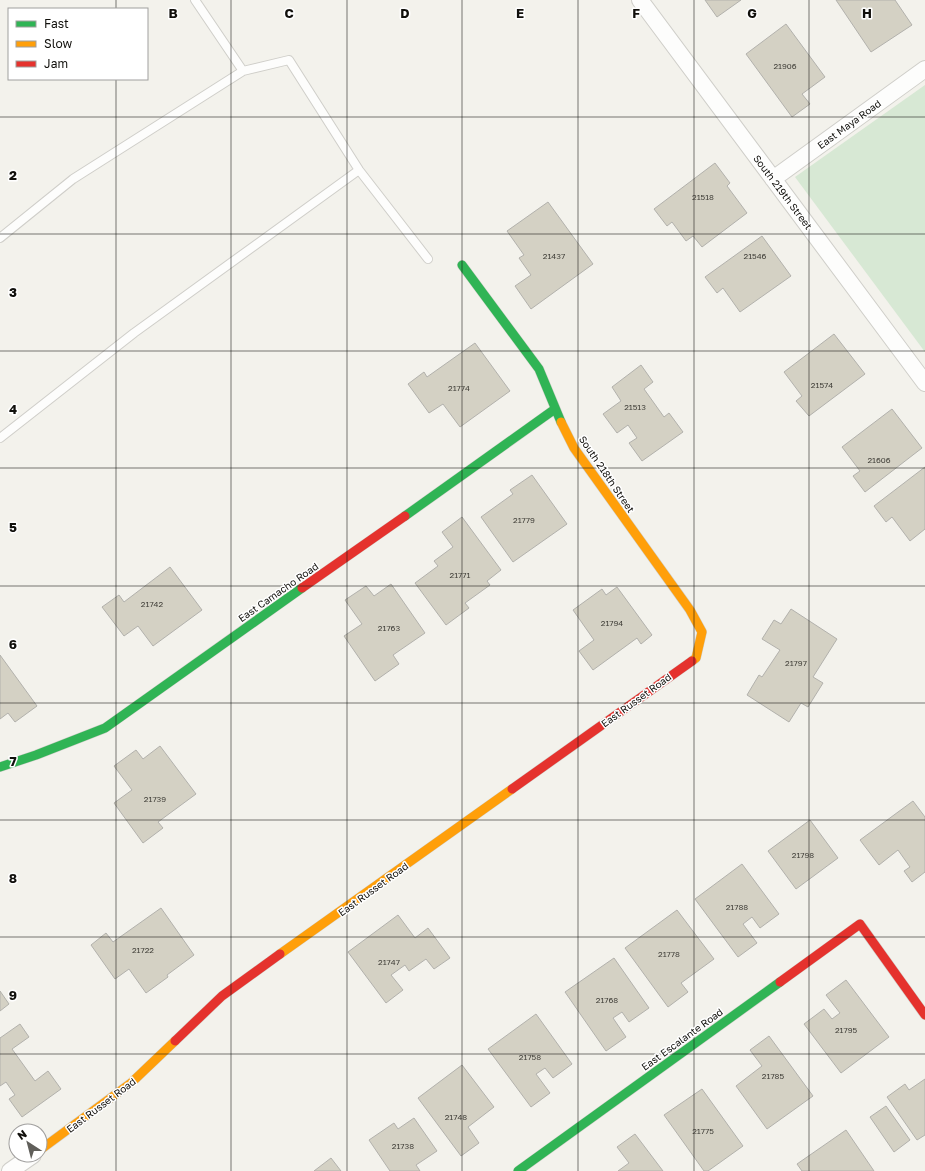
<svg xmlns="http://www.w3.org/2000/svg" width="925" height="1171" font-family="'Golos Text',sans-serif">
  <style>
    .green { fill: #d7e8d4 }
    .building { fill: #d4d1c4; stroke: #b2b1ac }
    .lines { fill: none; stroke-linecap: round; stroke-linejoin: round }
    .lane-casing { stroke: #cfcec9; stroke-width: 10 }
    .street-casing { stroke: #cfcec9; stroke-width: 18 }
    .fast-casing { stroke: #cfcec9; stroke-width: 10 }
    .slow-casing { stroke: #cfcec9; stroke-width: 10 }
    .jam-casing { stroke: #cfcec9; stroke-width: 10 }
    .lane { stroke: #fdfdfc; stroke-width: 8 }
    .street { stroke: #fdfdfc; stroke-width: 16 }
    .fast { stroke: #30b455; stroke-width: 9 }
    .slow { stroke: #ff9f0a; stroke-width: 9 }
    .jam { stroke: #e5322d; stroke-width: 9 }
    .grid { fill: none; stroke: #11100c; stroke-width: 1; stroke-opacity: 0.55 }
    .labels { text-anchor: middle; stroke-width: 3; stroke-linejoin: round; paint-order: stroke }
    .number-label { font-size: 8px; fill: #42403a }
    .street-label { font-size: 10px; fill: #11100c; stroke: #fff }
    .grid-label { font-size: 13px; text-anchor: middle; font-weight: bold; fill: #11100c; stroke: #fff; stroke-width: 3; stroke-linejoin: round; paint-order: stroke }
  </style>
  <rect width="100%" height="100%" fill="#f3f2ec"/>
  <!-- green -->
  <path class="green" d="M925 85V352L795 177Z"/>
  <!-- building -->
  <path class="building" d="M705 0H741L717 17Z
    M836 0H895L912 25 871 52Z
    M786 24 825 77 802 94 810 104 792 117 746 54Z
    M715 163 730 183 727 186 747 213 702 247 693 236 686 241 672 222 667 226 654 209Z
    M548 202 593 264 531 309 515 286 531 275 519 258 524 255 507 231Z
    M762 236 791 276 740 312 723 288 717 293 705 277Z
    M834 334 865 374 809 416 796 401 802 396 784 372Z
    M475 343 510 391 460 427 443 404 429 413 408 384 424 372 427 377Z
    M641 365 653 382 644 389 664 417 669 413 683 432 642 461 629 443 637 438 628 425 617 433 603 414 621 401 612 387Z
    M892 409 922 448 865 492 853 476 860 471 842 447Z
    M925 467V529L910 541 892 517 886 522 874 506Z
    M532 475 567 524 513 562 481 517 513 494 510 490Z
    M462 517 501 570 487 581 490 585 465 603 469 608 446 625 415 583 438 566 434 561 453 547 442 532Z
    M170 567 202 610 153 646 138 626 124 636 102 607 119 595 124 602Z
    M391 584 425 633 393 655 399 664 375 681 344 636 362 624 345 600 366 586 374 596Z
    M617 587 652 635 641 644 637 638 593 670 579 651 594 640 573 610 602 589 606 595Z
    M791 609 837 639 813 677 823 683 808 707 801 703 789 722 747 695 759 675 762 677 780 650 762 639 774 620 781 624Z
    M0 655 37 706 15 722 8 713 0 719Z
    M160 746 196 794 158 822 163 828 143 843 114 803 132 790 114 766 136 750 143 759Z
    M913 801 925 817V872L912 882 904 871 910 867 898 850 879 865 860 840Z
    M810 820 838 858 796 889 768 851Z
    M742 864 779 914 760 928 752 917 743 924 757 943 738 957 695 899Z
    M161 908 194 955 167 975 168 977 146 993 129 969 115 979 91 945 106 933 113 942Z
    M677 910 714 959 681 983 688 992 668 1007 625 948Z
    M398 915 415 938 428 928 450 958 434 969 426 959 409 971 405 965 391 975 403 990 386 1003 348 952Z
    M614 958 649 1008 629 1022 622 1012 613 1018 626 1037 606 1051 565 992Z
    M846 980 889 1037 841 1073 804 1024 824 1009 832 1019 840 1013 826 995Z
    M0 991 9 1004 0 1011Z
    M536 1014 572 1064 553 1078 545 1068 536 1074 550 1093 531 1107 488 1049Z
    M20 1024 29 1037 12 1049 35 1081 48 1071 61 1089 22 1117 9 1099 15 1095 6 1082 0 1086V1038Z
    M769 1036 813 1096 767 1129 736 1086 762 1066 750 1050Z
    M462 1065 494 1107 468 1127 479 1143 461 1156 418 1098Z
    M925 1079V1135L917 1140 887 1097 905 1084 909 1090Z
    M702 1089 743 1146 708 1171H704L664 1115Z
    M886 1106 910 1140 894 1152 870 1117Z
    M414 1118 437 1151 416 1165 420 1171H390L369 1140 394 1123 398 1129Z
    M846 1130 874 1171H802L797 1164Z
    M635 1134 663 1171H618L629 1163 617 1147Z
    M331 1158 341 1171H314Z"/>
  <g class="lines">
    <!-- lane casing -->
    <g class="lane-casing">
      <path id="lane" d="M195 0 243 71 289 60 359 170 428 259
        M0 238 73 179 243 71
        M0 438 134 333 359 170"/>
    </g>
    <!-- street casing -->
    <g class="street-casing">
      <path id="street" d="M640 0 925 383
        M773 179 925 69
        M10 1171 33 1155"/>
    </g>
    <!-- fast casing -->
    <g class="fast-casing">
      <path id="fast" d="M462 265 539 369 561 422
        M405 516 555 409
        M0 767 36 755 105 728 302 588
        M518 1171 780 982"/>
    </g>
    <!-- slow casing -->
    <g class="slow-casing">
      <path id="slow" d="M561 422 574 448 690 610 702 632 696 658 692 661
        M280 954 512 789
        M40 1150 131 1083 175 1041"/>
    </g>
    <!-- jam casing -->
    <g class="jam-casing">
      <path id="jam" d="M302 588 405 516
        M512 789 692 661
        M780 982 860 924 925 1015
        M175 1041 222 996 280 954"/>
    </g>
    <!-- lane -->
    <use href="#lane" class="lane"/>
    <!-- street -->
    <use href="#street" class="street"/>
    <!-- fast -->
    <use href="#fast" class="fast"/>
    <!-- slow -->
    <use href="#slow" class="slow"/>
    <!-- jam -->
    <use href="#jam" class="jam"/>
  </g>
  <!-- grid -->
  <path class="grid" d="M116 0V9M231 0V1171M347 0V1171M462 0V1171M578 0V1171M694 0V1171M809 0V1171M116 79V1171M0 117H925M0 234H925M0 351H925M0 468H925M0 586H925M0 703H925M0 820H925M0 937H925M0 1054H925"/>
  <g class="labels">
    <!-- number labels -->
    <g class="number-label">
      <text x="785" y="69">21906</text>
      <text x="703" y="200">21518</text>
      <text x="554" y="259">21437</text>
      <text x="755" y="259">21546</text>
      <text x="822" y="388">21574</text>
      <text x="459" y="391">21774</text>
      <text x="635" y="410">21513</text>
      <text x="879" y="463">21606</text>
      <text x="524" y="523">21779</text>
      <text x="460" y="578">21771</text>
      <text x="152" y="607">21742</text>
      <text x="612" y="626">21794</text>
      <text x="389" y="631">21763</text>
      <text x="796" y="666">21797</text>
      <text x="155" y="802">21739</text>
      <text x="803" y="858">21798</text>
      <text x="737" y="910">21788</text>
      <text x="143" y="953">21722</text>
      <text x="669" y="957">21778</text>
      <text x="389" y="965">21747</text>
      <text x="607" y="1003">21768</text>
      <text x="846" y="1033">21795</text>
      <text x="530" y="1060">21758</text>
      <text x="773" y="1079">21785</text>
      <text x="456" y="1120">21748</text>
      <text x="703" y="1134">21775</text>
      <text x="403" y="1149">21738</text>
    </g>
    <!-- street labels -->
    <g class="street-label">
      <text transform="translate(849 124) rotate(-36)" y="4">East Maya Road</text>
      <text transform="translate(783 192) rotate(53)" y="4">South 219th Street</text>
      <text transform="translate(607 474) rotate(56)" y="4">South 218th Street</text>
      <text transform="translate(278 592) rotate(-35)" y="4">East Camacho Road</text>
      <text transform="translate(636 700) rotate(-36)" y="4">East Russet Road</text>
      <text transform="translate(373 889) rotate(-36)" y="4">East Russet Road</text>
      <text transform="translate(682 1039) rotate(-36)" y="4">East Escalante Road</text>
      <text transform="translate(101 1105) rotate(-37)" y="4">East Russet Road</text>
    </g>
  </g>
  <g class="grid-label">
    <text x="173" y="18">B</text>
    <text x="289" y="18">C</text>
    <text x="405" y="18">D</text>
    <text x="520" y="18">E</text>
    <text x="636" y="18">F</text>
    <text x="752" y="18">G</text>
    <text x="867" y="18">H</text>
    <text x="13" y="180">2</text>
    <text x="13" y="297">3</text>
    <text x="13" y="414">4</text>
    <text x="13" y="532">5</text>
    <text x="13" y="649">6</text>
    <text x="13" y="766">7</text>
    <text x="13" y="883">8</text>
    <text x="13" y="1000">9</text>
  </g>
  <!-- legend -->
  <rect x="8" y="8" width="140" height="72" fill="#ffffff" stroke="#a09f9e"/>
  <rect x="16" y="21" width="20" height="6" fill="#30b455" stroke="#a09f9e"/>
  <text x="44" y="28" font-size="12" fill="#11100c">Fast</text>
  <rect x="16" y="41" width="20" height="6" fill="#ff9f0a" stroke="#a09f9e"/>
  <text x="44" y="48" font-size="12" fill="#11100c">Slow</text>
  <rect x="16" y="61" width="20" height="6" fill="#e5322d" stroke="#a09f9e"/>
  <text x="44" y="68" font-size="12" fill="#11100c">Jam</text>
  <!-- north arrow -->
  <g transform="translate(28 1143) rotate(324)"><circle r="19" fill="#ffffff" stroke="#a09f9e"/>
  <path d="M0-3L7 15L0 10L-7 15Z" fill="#605f5a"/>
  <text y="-6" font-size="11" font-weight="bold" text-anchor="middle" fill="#11100c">N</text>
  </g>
</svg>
